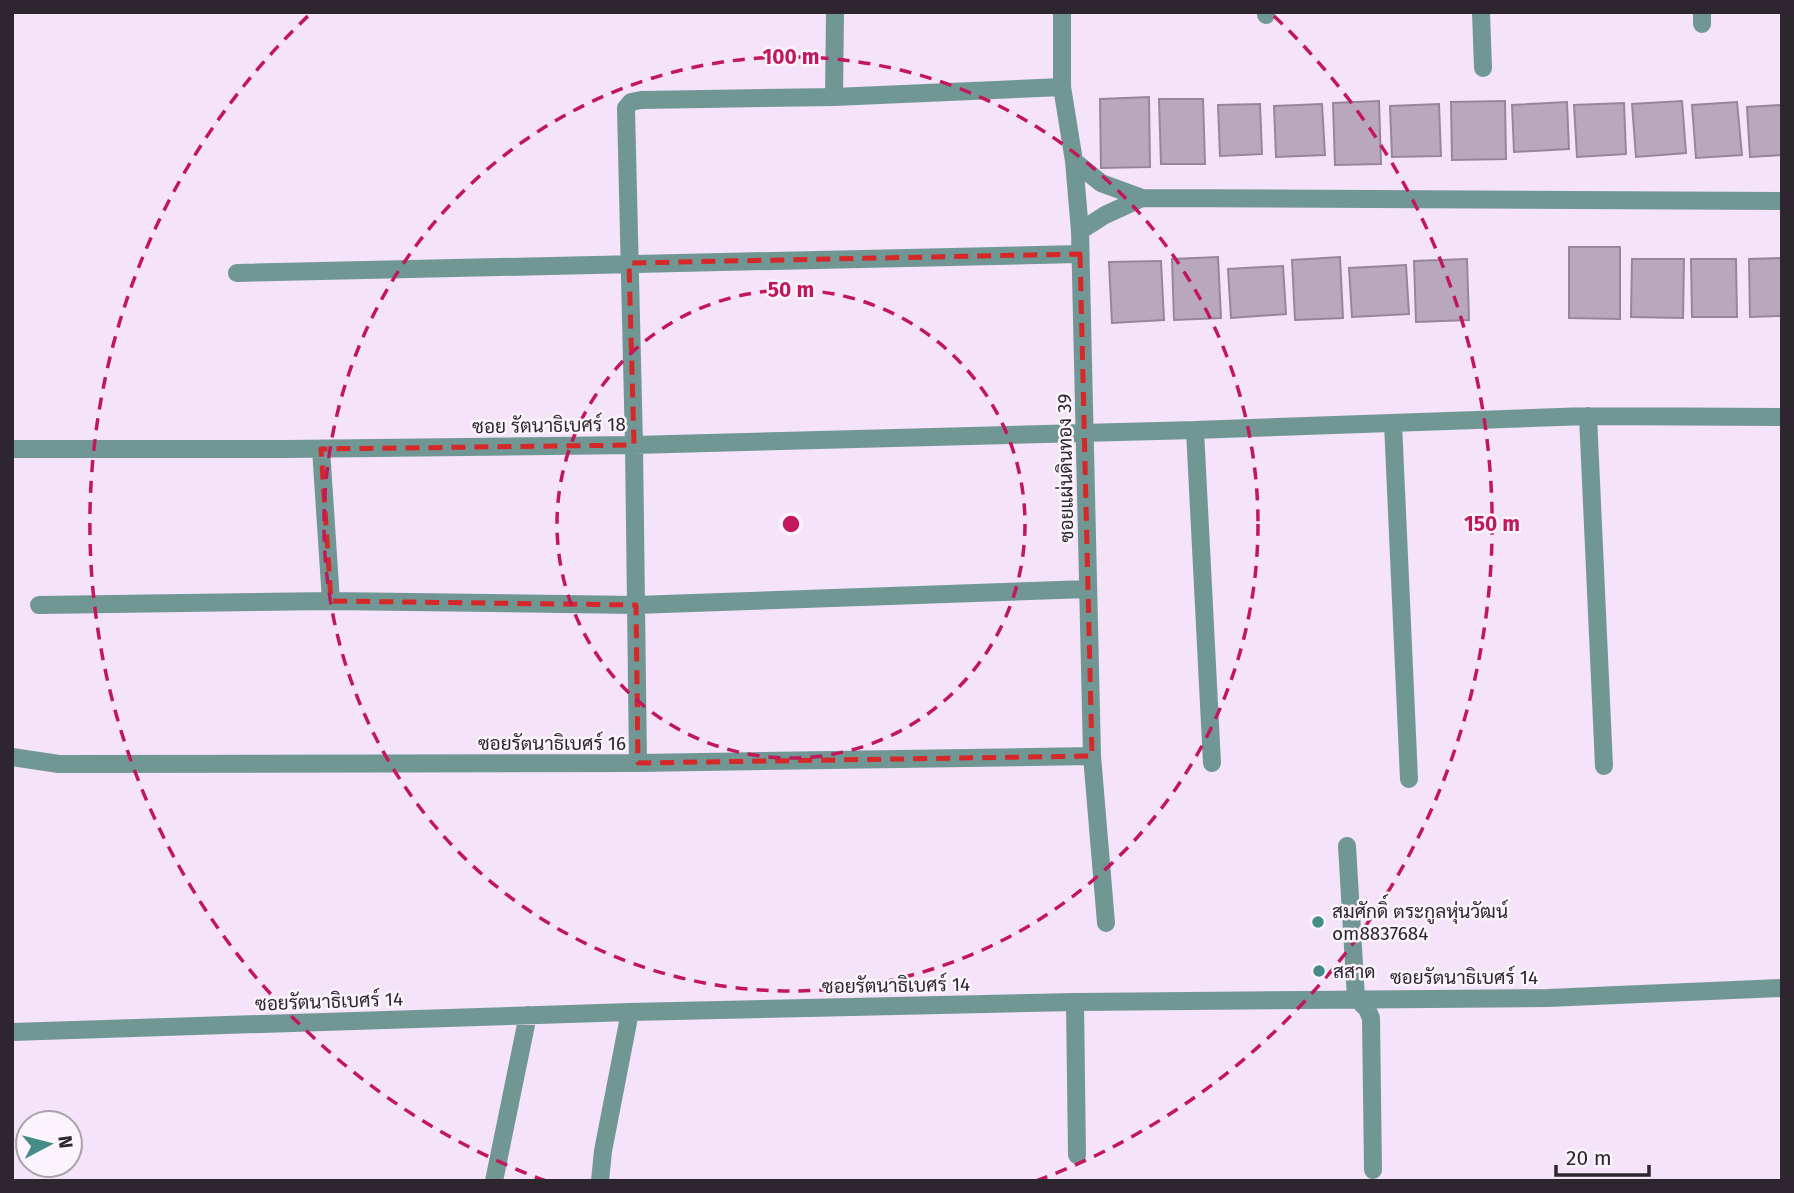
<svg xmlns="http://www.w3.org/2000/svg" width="1794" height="1193" font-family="'Fira Sans',Sarabun,sans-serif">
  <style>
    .building { fill: #b9a8bd; stroke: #96869a; stroke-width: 2 }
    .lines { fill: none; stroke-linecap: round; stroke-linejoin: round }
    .minor { stroke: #719794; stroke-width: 18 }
    .marked { fill: none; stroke: #d62828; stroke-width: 5; stroke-dasharray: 14 9; stroke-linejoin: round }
    .ring { fill: none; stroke: #c2185b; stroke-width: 3.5; stroke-dasharray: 12 9 }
    .poi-dot { fill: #458c88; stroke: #fbf4fd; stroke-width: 2.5 }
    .labels { text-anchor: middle; stroke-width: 5; stroke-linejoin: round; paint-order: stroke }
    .street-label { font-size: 19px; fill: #2d262e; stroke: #fbf4fd }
    .poi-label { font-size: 19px; fill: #2d262e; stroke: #fbf4fd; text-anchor: start }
    .centre { fill: #c2185b; stroke: #fbf4fd; stroke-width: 3.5 }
    .ring-label { font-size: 21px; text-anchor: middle; font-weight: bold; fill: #c2185b; stroke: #fbf4fd; stroke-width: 5; stroke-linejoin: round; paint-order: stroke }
  </style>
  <rect width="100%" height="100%" fill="#f4e3f9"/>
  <!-- building -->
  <path class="building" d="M1149 97 1150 167 1101 168 1100 99Z
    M1159 99H1203L1205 164H1161Z
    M1379 101 1381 164 1335 165 1333 103Z
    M1505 101 1506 159 1452 160 1451 102Z
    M1682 101 1686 153 1636 157 1632 104Z
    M1567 102 1569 149 1514 152 1512 105Z
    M1737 102 1742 155 1696 158 1692 105Z
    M1624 103 1626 154 1577 157 1574 105Z
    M1260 104 1262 154 1220 156 1218 105Z
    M1322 104 1325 155 1276 157 1274 106Z
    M1439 104 1441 156 1392 157 1390 106Z
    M1782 105V155L1750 157 1747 107Z
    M1569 247H1620V319L1569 318Z
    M1218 257 1221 318 1174 320 1172 259Z
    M1340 257 1343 318 1295 320 1292 260Z
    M1782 258V316L1750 317 1749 259Z
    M1467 259 1469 320 1416 322 1414 261Z
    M1632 259H1684L1683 318 1631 317Z
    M1691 259H1736L1737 317H1692Z
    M1161 261 1164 320 1112 323 1109 262Z
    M1406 265 1409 314 1352 317 1349 268Z
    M1283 266 1286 314 1231 318 1228 269Z"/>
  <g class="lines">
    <!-- minor -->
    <path class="minor" d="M1062 12V87L1074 161 1080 231 1092 756 1106 923
      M1266 12V15
      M1481 12 1483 68
      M1702 12V24
      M834 97 835 12
      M1074 161 1101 183 1142 198 1782 201
      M1080 231 1105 215 1142 198
      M237 273 1080 254
      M1588 416 1604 766
      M1393 423 1409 779
      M1195 430 1212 763
      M12 449H287L634 445 1195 430 1588 416 1782 417
      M321 449 331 601
      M39 605 331 601 636 605 1088 589
      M12 757 59 764 638 763 1092 756
      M638 763 634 445 626 108 631 102 641 100 834 97 1062 87
      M1347 846 1356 998 1367 1009 1371 1018 1373 1170
      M1075 1002 1077 1155
      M12 1032 630 1012 1075 1002 1548 998 1782 988
      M494 1181 528 1015
      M600 1181 603 1151 630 1012"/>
  </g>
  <!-- marked area -->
  <path class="marked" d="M1080 254 1092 756 638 763 636 605 331 601 321 449 634 445 629 263Z"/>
  <!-- distance rings -->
  <g class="ring">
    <circle cx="791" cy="524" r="234"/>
    <circle cx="791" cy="524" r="467"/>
    <path d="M546 1181A701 701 0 0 1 308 16M1274 16A701 701 0 0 1 1036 1181"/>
  </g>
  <!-- markers -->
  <g class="poi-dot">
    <circle cx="1318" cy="922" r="7"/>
    <circle cx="1319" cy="971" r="7"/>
  </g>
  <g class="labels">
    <!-- street labels -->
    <g class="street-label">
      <text transform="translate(549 425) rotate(-1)" y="7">ซอย รัตนาธิเบศร์ 18</text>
      <text transform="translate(1065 468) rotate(-91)" y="7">ซอยแผ่นดินทอง 39</text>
      <text x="552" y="750">ซอยรัตนาธิเบศร์ 16</text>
      <text x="1464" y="984">ซอยรัตนาธิเบศร์ 14</text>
      <text transform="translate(896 985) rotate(-1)" y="7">ซอยรัตนาธิเบศร์ 14</text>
      <text transform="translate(329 1001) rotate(-2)" y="7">ซอยรัตนาธิเบศร์ 14</text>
    </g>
    <!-- poi labels -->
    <g class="poi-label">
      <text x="1332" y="918">สมศักดิ์ ตระกูลหุ่นวัฒน์<tspan x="1332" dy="22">om8837684</tspan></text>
      <text x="1333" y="978">สสาด</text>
    </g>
  </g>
  <circle cx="791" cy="524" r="10" class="centre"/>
  <g class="ring-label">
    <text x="791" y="64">100 m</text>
    <text x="791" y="297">50 m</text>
    <text x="1492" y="531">150 m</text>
  </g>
  <!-- border -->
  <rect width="1794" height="1193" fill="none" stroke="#2d262e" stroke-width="28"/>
  <!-- north arrow -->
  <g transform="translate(49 1144) rotate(83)"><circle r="33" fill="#fbf4fd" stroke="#a9a2aa" stroke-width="2"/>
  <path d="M0-5L12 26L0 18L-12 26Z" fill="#458c88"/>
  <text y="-10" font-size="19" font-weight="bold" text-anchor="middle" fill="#2d262e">N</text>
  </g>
  <!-- scale -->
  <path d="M1556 1165v10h93v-10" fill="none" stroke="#2d262e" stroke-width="3.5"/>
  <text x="1566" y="1165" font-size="21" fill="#2d262e" stroke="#fbf4fd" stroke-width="5" paint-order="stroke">20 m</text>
</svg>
